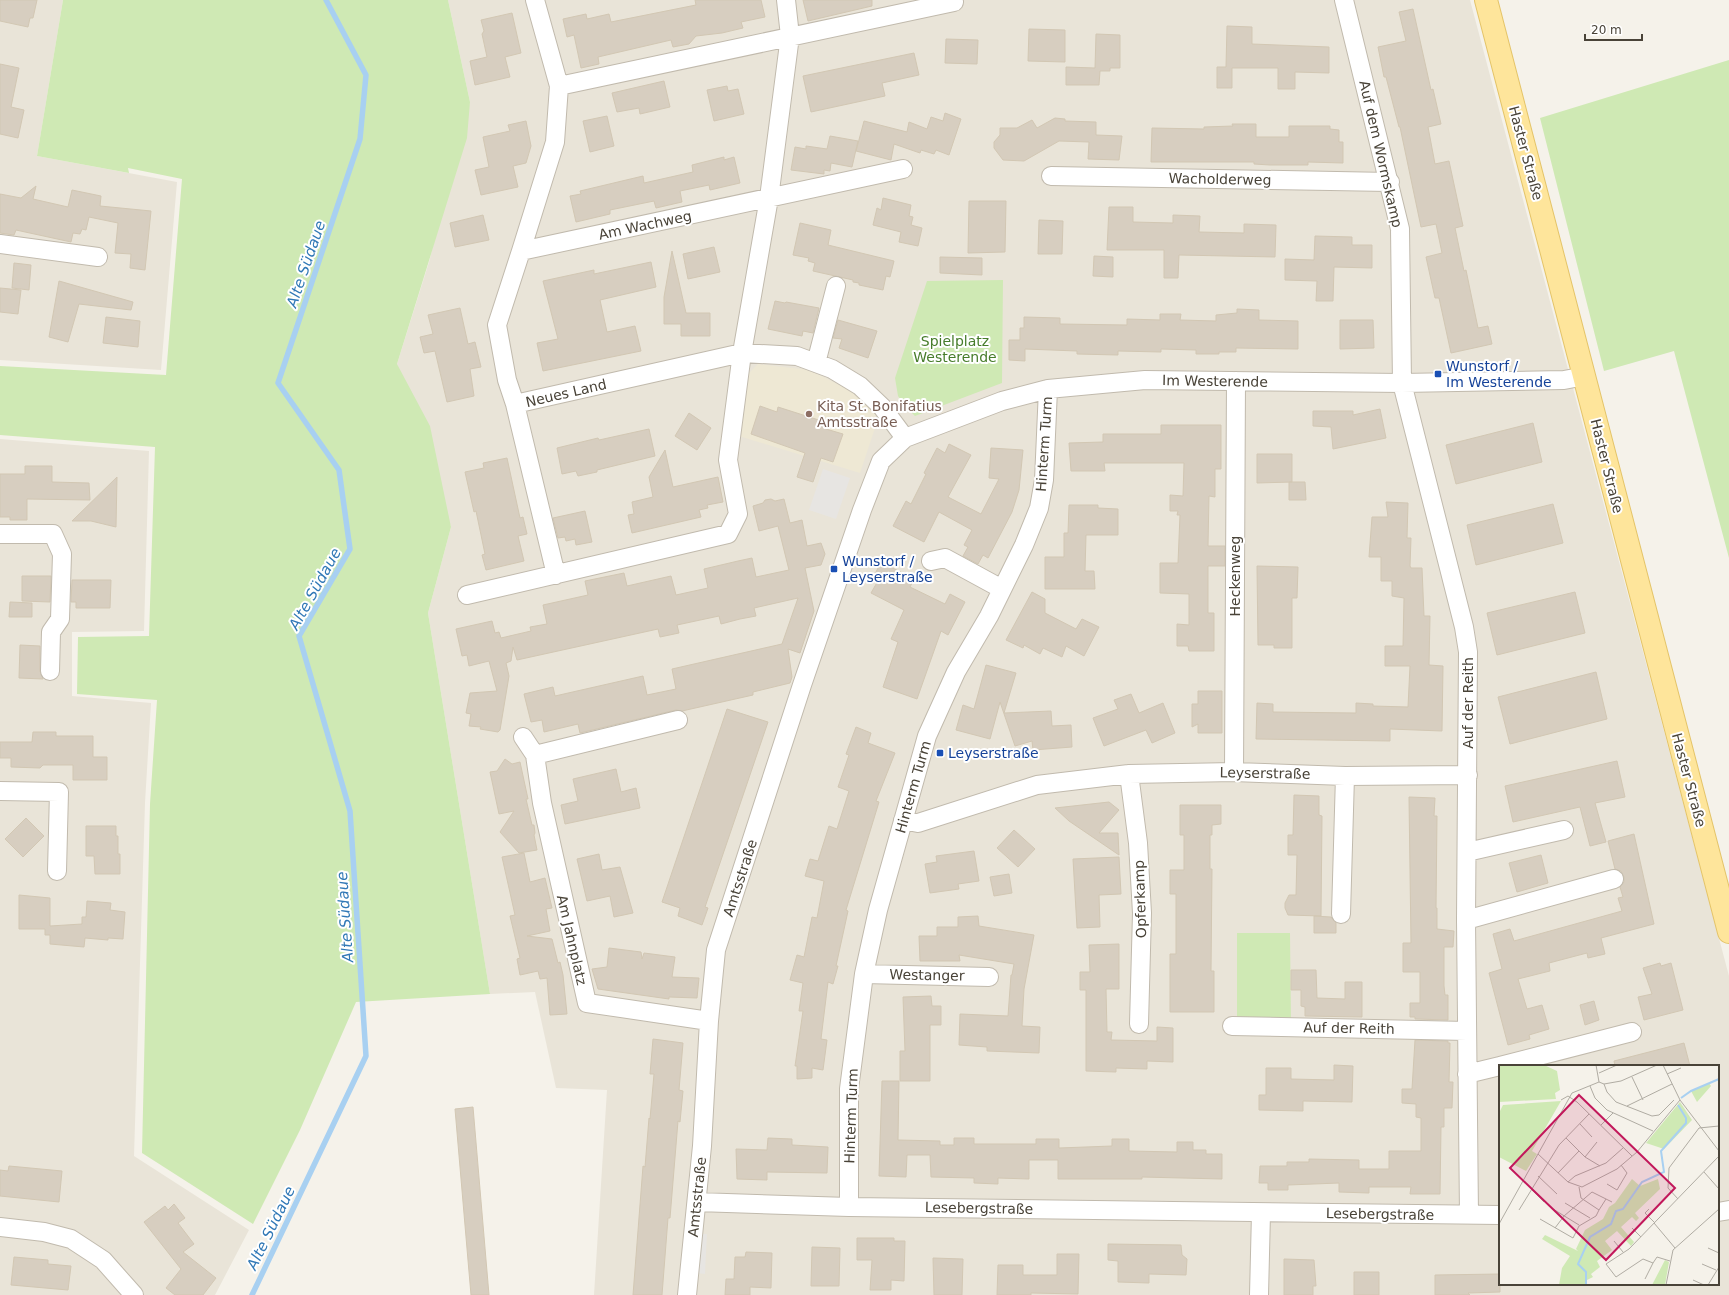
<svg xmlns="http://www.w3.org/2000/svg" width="1729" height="1295" font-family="'DejaVu Sans',sans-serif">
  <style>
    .residential { fill: #e9e4d8; fill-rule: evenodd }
    .education { fill: #eee8d4 }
    .green { fill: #cfe9b4 }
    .parking { fill: #e7e5e2 }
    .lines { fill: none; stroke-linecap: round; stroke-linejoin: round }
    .stream { stroke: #a8d0f1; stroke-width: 5.5 }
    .building { fill: #d7cec0; stroke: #d2c7b3 }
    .minor-casing { stroke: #c1baad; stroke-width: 20 }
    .major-casing { stroke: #e4c469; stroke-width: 24 }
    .minor { stroke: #fff; stroke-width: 18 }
    .major { stroke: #fee59b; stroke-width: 22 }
    .transit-dot { fill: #1a4fb4; stroke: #fff; stroke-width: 1.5 }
    .education-dot { fill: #8d6e63; stroke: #fff; stroke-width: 1.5 }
    .labels { text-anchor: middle; stroke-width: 4; stroke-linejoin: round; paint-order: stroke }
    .street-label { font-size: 14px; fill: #494338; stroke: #fff }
    .park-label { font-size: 14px; fill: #467c2a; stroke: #fff }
    .transit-label { font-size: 14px; fill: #164399; stroke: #fff; text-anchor: start }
    .education-label { font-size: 14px; fill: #785e54; stroke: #fff; text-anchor: start }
    .water-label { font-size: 15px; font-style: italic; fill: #3078b6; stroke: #fff }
    .inset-river { fill: none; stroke: #a8d0f1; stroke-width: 2 }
    .inset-road { fill: none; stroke: #b0aca3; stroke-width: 1 }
    .view { fill: #c2185b; fill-opacity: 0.15; stroke: #c2185b; stroke-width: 2 }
    .inset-edge { fill: none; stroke: #494338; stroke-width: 2 }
  </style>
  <rect width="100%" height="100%" fill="#f5f2ea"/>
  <!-- residential -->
  <path class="residential" d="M0 0H63L37 156 177 182 161 370 0 360Z
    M448 0H1470L1729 976V1295H594L607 1090 556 1088 535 992 490 994 428 613 451 527 397 364 429 262 470 102ZM1500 1066H1718V1284H1500Z
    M0 439 149 451 144 631 72 632V696L151 703 145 803 134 1156 249 1230 215 1295H0Z"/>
  <!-- education -->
  <path class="education" d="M758 364 809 370 854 392 874 406 877 422 860 473 739 436 748 374Z"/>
  <!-- green -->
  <path class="green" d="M63 0H448L470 102 467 138 397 364 430 426 451 527 428 613 490 994 356 1002 300 1130 253 1224 142 1153 150 804 157 700 77 694 78 637 149 636 155 447 0 435V366L166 375 182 179 128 168 129 173 37 156Z
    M1729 60V558L1674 351 1604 371 1540 118Z
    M1003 280 1002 383 915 416 905 406 898 396 895 378 927 281Z
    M1237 933H1290L1291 1024 1237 1022Z"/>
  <!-- parking -->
  <path class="parking" d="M823 469 850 478 836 519 809 510Z
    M700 1234H707L705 1274 697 1273Z"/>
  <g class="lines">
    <!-- stream -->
    <path class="stream" d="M252 1295 366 1056 350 811 299 636 350 549 339 470 278 383 360 139 366 75 326 0"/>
  </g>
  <!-- building -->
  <path class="building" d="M0 0H37L33 18H30L28 27 0 21Z
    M695 0H761L765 17 741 22 743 28 722 33 696 36 689 44 673 47 671 40 598 57 599 64 581 68 574 35 567 37 563 19 586 14 587 19 609 14 611 22 696 5Z
    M803 0H872V6L808 21Z
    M1413 9 1431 90 1433 89 1441 124 1428 127 1435 164 1449 161 1463 226 1455 228 1464 271 1466 270 1478 328 1488 326 1492 344 1451 353 1439 298H1435L1426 257 1442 253 1436 224 1421 227 1400 127H1399L1386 77H1384L1378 47 1406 41 1399 12Z
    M512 13 521 53 505 57 510 77 475 85 470 61 487 57 482 34 484 31 481 20Z
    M1227 26 1252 27V44L1329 47V73L1295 72V89H1278V68H1232V88H1217V67H1226Z
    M1029 29 1065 30V62L1028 61Z
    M1096 34 1120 35V68H1110V71H1100L1099 85H1066V67L1095 68Z
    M946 39 978 40 977 64 945 63Z
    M914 53 919 75 882 83 885 96 811 112 803 76Z
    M0 64 19 68 11 107 24 110 18 138 0 134Z
    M664 81 670 107 640 114 639 108 617 112 612 93Z
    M727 86 728 91 738 89 744 114 714 121 707 90Z
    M945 113 961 119 949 155 936 150 934 154 921 150 920 153 894 144 891 160 856 151 864 121 907 132 909 122 927 129 931 117 943 121Z
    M607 116 614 146 590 152 583 121Z
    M1055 118 1065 119V121L1096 122V135L1122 136 1119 160 1088 159 1089 142 1059 141 1024 161 1003 160 994 148V142L1000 135V128H1017L1032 120 1037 128Z
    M526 121 531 146 526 163 513 166 518 187 481 195 475 170 489 167 483 137 510 131 508 125Z
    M1232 124H1256V137H1289V126H1330V129L1339 130V142H1343V163L1308 162V165H1270L1254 164V162H1151L1152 128 1204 129V127L1233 126Z
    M830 136 858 141 852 167 831 163 830 171 824 170V174L791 170 795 147 806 149V146L827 149Z
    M724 157V160L734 157 740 183 710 190 709 185 680 191 682 202 656 208 654 201 610 210V214L576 222 570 196 581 194 580 191 643 176 644 183 693 172 692 165Z
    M36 186 33 199 68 207 72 190 101 196 100 206 151 211 145 270 130 268 131 254 115 253 118 223 89 217 86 230 82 229 80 234 73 233 71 242 16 230 14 235 0 233V194L21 198Z
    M883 198 911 205 909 216 913 217 911 225 922 228 918 246 899 242 901 232 873 225 877 208 881 210Z
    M969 201H1006L1005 252 968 253Z
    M1109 207H1133V222L1173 223V215L1200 216 1199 232 1244 233V224L1276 225 1275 257 1179 255 1178 278H1164V250H1107Z
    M483 215 489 240 455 247 450 223Z
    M1039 220 1063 221 1062 254H1038Z
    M800 223 831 230 828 245 894 261 890 277 886 276 883 290 859 285V283L853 282V280L813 271 815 263 808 261 809 258 793 255Z
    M1315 236 1352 237V245H1372V268L1334 267 1333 301H1316L1317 281 1285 280V259L1314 260Z
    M714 247 720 272 688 279 683 254Z
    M672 251 686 313H710V336H681V324H664V297Z
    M1094 256 1113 257V277L1093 276Z
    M940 257 982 258V275L940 273Z
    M651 262 656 287 600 300 607 332 635 326 641 351 543 371 537 343 558 339 543 281 594 270V274Z
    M14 263 31 265 29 290 12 288Z
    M59 281 133 302 131 310 79 304 68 342 49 337Z
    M0 288 21 290 18 314 0 312Z
    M775 301 785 303 786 302 819 308 813 333 803 331 802 336 768 329Z
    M460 308 468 344 475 342 481 367 470 369 474 396 447 402 435 351 424 353 420 337 433 334 428 315Z
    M1237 309 1259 310V320L1298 321V349L1236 348V352H1219V354H1196V350L1161 349V352L1118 351V355L1077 354V351L1025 349V361L1009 360V340H1020V328H1024V317L1060 318V324L1127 325V319L1160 320V314H1181L1180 320 1216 321V315L1237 313Z
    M106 317 140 321 138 347 103 343Z
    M838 320 877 331 868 358 839 348 842 339 833 338Z
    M1340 320H1373L1374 348 1340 349Z
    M760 406 777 412 778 407 828 423 826 429 843 434 833 462 821 458 813 482 797 477 805 453 751 434Z
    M1380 409 1386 438 1333 449 1331 427 1313 426V411H1353V415Z
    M689 413 711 428 697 450 675 436Z
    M1533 423 1542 462 1456 484 1446 445Z
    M1161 425H1221V469H1215V497L1209 496 1208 546H1225V566H1208V613H1214V651H1189L1188 646H1177V624L1189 625V594L1160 593V563H1178L1180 515H1177L1178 511H1170V495L1183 496 1184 463H1104L1105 471H1071L1069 443 1103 442V434H1161Z
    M649 429 655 456 597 470V472L578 476 576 471 562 474 557 448 598 438 599 440Z
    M949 444 971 455 948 497 981 514 999 479 989 478 991 448 1023 450 1019 490 1012 512 988 558 983 555 978 564 963 556 968 547 964 545 972 530 939 512 924 542 893 526 906 501 911 504 926 474 924 473 937 448 945 453Z
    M665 450 673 487 718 477 723 502 707 505 708 508 699 510 701 517 632 533 628 515 634 514 632 502 653 497 649 477Z
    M1257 454H1292V482L1257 483Z
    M507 458 520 518 523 517 527 534 518 536 524 561 486 570 482 555 485 554 476 511 474 512 465 472 484 468 483 463Z
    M25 466H52V482L89 483 90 500 27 499V520H10V517H0V474H25Z
    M117 477 116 527 91 521H72Z
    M1289 482H1305L1306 500H1289Z
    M771 499 775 501 784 499 790 523 802 520 807 546 821 543 825 554 821 565 805 568 814 611 800 653 788 649 792 677 790 683 753 692V695L682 711 676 710 580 733 578 724 544 732 542 720 531 722 524 694 553 687 555 696 643 676 647 695 676 689 672 669 782 644 798 598 754 608 756 616 740 619 721 624 719 616 677 625 679 633 660 637 658 629 517 660 513 647 511 661 506 663 509 676 500 730 498 732 480 729 481 727 469 726 471 714 466 713 470 693 497 691 489 661 469 666 467 655 462 656 456 629 492 621 495 633 499 632 501 638 531 631 530 627 547 624 543 605 588 595 585 581 624 573 627 586 671 576 676 595 708 588 704 569 738 561 752 558 756 577 789 570 778 526 759 531 753 506 763 503 765 500Z
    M1386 502 1408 503 1407 538H1411L1410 566 1411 568H1422L1424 616H1430L1429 665 1443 666 1442 731 1390 729V741L1256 739 1257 703 1273 704V712L1356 713V703L1373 704V706L1408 707 1410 666H1385V646H1403L1404 598 1392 596V581H1381V557H1369L1372 517H1388Z
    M1553 504 1563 543 1476 565 1467 525Z
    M1069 505H1098V508L1118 509V535H1086L1085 571H1094L1095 589H1045V557H1064V533H1068Z
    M585 511 592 542 576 545 575 539 566 541 565 537 558 538 553 518Z
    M881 562 914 579 910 587 945 604 950 594 965 602 948 635 941 631 917 699 883 687 898 642 891 639 904 610 871 593 879 579 874 576Z
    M1257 566 1298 567 1297 598H1292V648H1274V645H1258Z
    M22 576H51L50 602 22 601Z
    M72 580H111L110 608H76V602H71Z
    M1032 592 1045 599V613L1076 629 1082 619 1099 627 1084 656 1066 646 1062 657 1043 648 1040 654 1024 645 1023 648 1006 640Z
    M1575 592 1585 633 1497 655 1487 613Z
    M10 602 32 603V617H9Z
    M20 645 40 646V671L43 679 19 678Z
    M986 665 1016 673 1004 713 1051 711 1052 726 1071 725 1072 747 1033 750 1032 741 1015 746 1000 702 990 739 956 730 963 705 974 709Z
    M1596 672 1607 719 1510 744 1498 697Z
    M1198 691H1222V733H1198V724L1192 727V704H1198Z
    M1131 694 1139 713 1163 703 1175 733 1152 743 1146 730 1104 746 1093 718 1118 709 1114 700Z
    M727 709 768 722 705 907 708 908 702 925 678 916 680 908 662 902Z
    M856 727 871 733 868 743 895 753 876 801 879 802 846 910 848 911 836 966H838L833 984 828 982 821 1039 827 1040 823 1070 812 1068V1078L797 1079V1066H795L803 1011H799L803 983 790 980 797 955 804 957 812 917 817 918 824 881 805 876 810 859 818 861 829 826 837 829 849 791 838 787 849 755 846 754Z
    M33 732H56V736H93V757H107V780H73V765H43L40 768 11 767V758H0V742H32Z
    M505 759 512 764 520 762 528 799H526L532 825H534L535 833 534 835 537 850 519 853 500 832 514 811 499 814 490 772 497 771Z
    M1617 761 1625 797 1595 803 1606 842 1590 846 1580 807 1513 822 1505 786Z
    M616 769 621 792 636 788 640 808 565 824 561 805 578 801 573 779Z
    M1294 795 1319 796V815L1322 816 1321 916 1288 915 1285 908V903L1289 895H1296L1297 855H1288V835H1293Z
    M1409 797 1435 798 1434 816H1437L1436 908H1437V929L1454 931 1453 947H1444V986L1445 995H1448V1020L1415 1019V1017H1410V1003H1420V972H1403V943H1411Z
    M1109 802 1119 810 1099 833H1118L1119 855 1069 821 1055 808Z
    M1180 805H1221V824L1212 825V835H1210V869H1212L1211 971H1214V1012H1170V954H1176V894H1170V870H1184V835H1180Z
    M26 818 44 836 23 857 5 839Z
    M86 826H116V836H118V854H120V874H95L94 856H86Z
    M1014 830 1035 849 1018 867 997 848Z
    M1634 834 1654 924 1601 938 1605 954 1588 958 1587 953 1549 963 1550 971 1518 979 1527 1009 1542 1005 1549 1029 1529 1035 1530 1039 1508 1045 1489 973 1502 969 1493 934 1510 929 1514 941 1622 911 1618 898 1623 897 1620 887 1624 882V877L1621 871 1615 869 1608 841Z
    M974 851 979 881 958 884 959 889 930 893 925 864 937 862 936 856Z
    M524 853 530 882 545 878 552 908 546 909 550 931 527 936 552 939 558 963 560 962 563 975 567 1014 550 1015 547 978 540 979 538 971 520 975 517 959 520 958 510 916 515 915 502 857Z
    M599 854 602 870 620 867 633 913 614 917 610 896 587 901 577 859Z
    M1541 855 1548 883 1517 892 1509 863Z
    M1119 857 1121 894 1099 895 1100 927 1077 928 1073 859Z
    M1009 874 1012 893 994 896 990 877Z
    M19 895 50 898V926L82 924V917H86L87 901 111 903 110 910 125 912 123 939 108 938V940L85 938 84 947 50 944V935H45V929H19Z
    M978 916 979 926 1034 935 1024 989 1022 1026 1040 1027 1039 1053 987 1051V1047L959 1045 960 1014 1008 1016 1011 975H1012L1014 964 959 955 960 961H920L919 936H937V927H958V917Z
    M1314 916 1331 917 1336 923V933H1314Z
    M1119 944V989H1106L1107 1032H1112L1111 1040 1157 1041V1027L1173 1028V1062L1147 1061V1069L1116 1068V1072L1086 1071V990H1080V972H1090L1089 945Z
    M609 948 641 952 642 959 644 953 675 957 672 977 699 978 697 998 669 997V999L598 989 592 969 607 967Z
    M1660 963 1661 966 1671 963 1683 1010 1644 1020 1638 997 1652 994 1643 968Z
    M1291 970H1316L1317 998 1345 999V982H1362V1017L1305 1016V1007L1301 1006V990H1291Z
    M931 996 932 1006H941V1025H930V1081H900V1051H905L903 997Z
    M1594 1001 1599 1020 1585 1025 1580 1005Z
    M653 1039 683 1043 679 1090 683 1091 680 1122 678 1121 670 1218H668L662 1295H633L643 1166 645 1167 649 1118 650 1119 654 1074H650Z
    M1415 1040 1448 1041V1043H1450L1449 1082H1453L1452 1108H1444V1127H1441L1440 1194H1410L1411 1187H1369V1193L1339 1192V1183L1288 1185V1190H1268V1183H1259L1260 1166H1287V1162H1309V1159L1359 1160V1169H1389V1151H1421V1118L1416 1117V1104L1402 1103V1089H1412Z
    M1684 1043 1690 1066H1615L1614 1061Z
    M1334 1065 1353 1066 1352 1102 1303 1101V1111L1259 1110V1095H1266V1068H1291V1079L1334 1080Z
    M882 1081H899L898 1140 940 1141V1145H954V1138H974V1144H1036V1139H1059V1148L1112 1146V1139H1129V1151L1177 1152V1142H1193V1150H1206V1154H1222V1179L1142 1177V1179H1058V1160H1029V1179L998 1178V1184L974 1183V1178L931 1177 930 1155H907L906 1177 879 1176Z
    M473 1107 489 1295H471L455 1109Z
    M768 1138 792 1139V1145L828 1147 827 1173 767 1172V1180L737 1179 736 1149 767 1150Z
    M9 1166 62 1171 59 1202 0 1196V1170L8 1171Z
    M174 1204 185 1218 178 1223 194 1244 183 1252 216 1278 203 1295H175L166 1288 181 1269 144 1222 165 1206 168 1210Z
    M857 1238H894V1241H905L904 1281 891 1280V1290H870L872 1260H857Z
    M1108 1244 1181 1245 1182 1255 1187 1259 1186 1275 1149 1274V1283L1118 1282V1261L1108 1260Z
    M812 1247 840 1248 839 1286H811Z
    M746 1252 772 1253 771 1288 750 1287V1295H725L726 1279H734L735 1257H745Z
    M1057 1254H1079L1078 1294 1031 1293V1295H997L998 1265H1023V1275H1057Z
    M14 1257 48 1260V1264L71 1266 68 1290 11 1285Z
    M933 1258 963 1259 962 1295H934Z
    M1284 1259 1314 1260 1316 1286H1313V1295H1284Z
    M1354 1272H1379V1295H1354Z
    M1500 1274V1292L1468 1293 1470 1295H1435V1275Z"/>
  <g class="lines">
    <!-- minor casing -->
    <g class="minor-casing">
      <path id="minor" d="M1344 0 1400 229 1402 383 1464 627 1468 652 1466 920 1469 1215
        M559 86 954 2
        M1051 176 1390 182
        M0 244 98 257
        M521 251 903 169
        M816 363 836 286
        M515 404 507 380 497 325 521 251 555 142 559 86 535 0
        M0 534H53L62 554 60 619 51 632 50 671
        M931 561 945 558 1002 589
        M556 575 515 404 742 353 797 356 832 369 860 386 882 407 905 438
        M467 595 728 534 738 514 728 460 742 353 769 198 790 36 786 0
        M678 720 535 755 542 803 587 1003 709 1021
        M523 737 535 755
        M1234 772 1236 381
        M1129 774 1138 843 1142 913 1139 1024
        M0 791 59 792 57 871
        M903 820 918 823 1037 785 1129 774 1234 772 1345 776 1468 775
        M1467 852 1564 830
        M1341 914 1345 776
        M1466 920 1614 879
        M864 974 989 977
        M1232 1026 1467 1031
        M1500 1066 1632 1032
        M1467 1074 1500 1066
        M697 1202 849 1207 1500 1215
        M849 1207V1089L864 974 878 910 927 736 956 672 989 616 1024 545 1039 508 1044 480 1048 389
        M1718 1212 1729 1210
        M0 1227 44 1232 71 1239 103 1260 134 1295
        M687 1295 702 1146 709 1021 716 950 802 685 862 510 881 461 905 438 1002 401 1048 389 1145 380 1402 383 1564 380 1585 376
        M1259 1295 1261 1213"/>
    </g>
    <!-- major casing -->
    <g class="major-casing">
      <path id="major" d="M1486 0 1729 932"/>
    </g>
    <!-- minor -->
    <use href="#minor" class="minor"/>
    <!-- major -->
    <use href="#major" class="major"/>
  </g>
  <!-- markers -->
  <g class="transit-dot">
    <rect x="1434" y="370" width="8" height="8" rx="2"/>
    <rect x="830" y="565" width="8" height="8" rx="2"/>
    <rect x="936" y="749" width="8" height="8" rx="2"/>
  </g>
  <circle class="education-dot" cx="809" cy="414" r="4"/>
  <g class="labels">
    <!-- street labels -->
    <g class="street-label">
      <text transform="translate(1526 153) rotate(75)" y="5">Haster Straße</text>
      <text transform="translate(1381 154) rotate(77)" y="5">Auf dem Wormskamp</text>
      <text transform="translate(1220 179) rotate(1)" y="5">Wacholderweg</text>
      <text transform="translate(645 225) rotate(-12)" y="5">Am Wachweg</text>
      <text transform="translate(1215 381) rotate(1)" y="5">Im Westerende</text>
      <text transform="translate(566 393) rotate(-13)" y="5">Neues Land</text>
      <text transform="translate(1044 444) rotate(-86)" y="5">Hinterm Turm</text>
      <text transform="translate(1607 466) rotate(76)" y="5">Haster Straße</text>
      <text transform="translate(1235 576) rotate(-90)" y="5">Heckenweg</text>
      <text transform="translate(1468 703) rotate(-90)" y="5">Auf der Reith</text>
      <text transform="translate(1265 773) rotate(1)" y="5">Leyserstraße</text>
      <text transform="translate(1689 780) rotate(75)" y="5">Haster Straße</text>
      <text transform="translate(913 787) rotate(-74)" y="5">Hinterm Turm</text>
      <text transform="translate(740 878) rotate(-72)" y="5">Amtsstraße</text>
      <text transform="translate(1140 899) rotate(-92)" y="5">Opferkamp</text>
      <text transform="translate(572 940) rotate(77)" y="5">Am Jahnplatz</text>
      <text transform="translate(927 975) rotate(1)" y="5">Westanger</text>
      <text transform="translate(1349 1028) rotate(1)" y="5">Auf der Reith</text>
      <text transform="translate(851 1116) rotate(-88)" y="5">Hinterm Turm</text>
      <text transform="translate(697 1197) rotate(-84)" y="5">Amtsstraße</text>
      <text transform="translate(979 1208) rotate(1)" y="5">Lesebergstraße</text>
      <text transform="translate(1380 1214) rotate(1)" y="5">Lesebergstraße</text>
    </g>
    <!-- park labels -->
    <g class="park-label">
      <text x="955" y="346">Spielplatz<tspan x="955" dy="16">Westerende</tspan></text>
    </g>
    <!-- transit labels -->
    <g class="transit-label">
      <text x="1446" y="371">Wunstorf /<tspan x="1446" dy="16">Im Westerende</tspan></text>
      <text x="842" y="566">Wunstorf /<tspan x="842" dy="16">Leyserstraße</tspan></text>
      <text x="948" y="758">Leyserstraße</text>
    </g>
    <!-- education labels -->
    <g class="education-label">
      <text x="817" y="411">Kita St. Bonifatius<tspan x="817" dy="16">Amtsstraße</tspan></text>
    </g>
    <!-- water labels -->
    <g class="water-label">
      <text transform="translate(306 264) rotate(-71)" y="5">Alte Südaue</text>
      <text transform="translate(315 589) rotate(-61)" y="5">Alte Südaue</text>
      <text transform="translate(345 917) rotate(-94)" y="5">Alte Südaue</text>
      <text transform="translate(271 1228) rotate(-64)" y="5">Alte Südaue</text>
    </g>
  </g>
  <!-- overview -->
  <g transform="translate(1499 1065)">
    <rect width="220" height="220" fill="#f5f2ea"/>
    <path d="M0 0H45L58 6 61 25 56 28 57 34 0 37ZM210 18 212 21 198 37 192 26ZM62 36 33 86 38 89 27 106 0 92V48L4 40ZM181 37 193 55 165 84 147 78ZM133 114 141 121 159 114 161 124 136 148 140 153 137 156 133 152 122 162 135 177 132 181 118 166 106 176 113 185 98 196 101 202 92 209 94 212 88 215 86 220H60L63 203 71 191 43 174 46 170 79 186 77 184 86 165 104 154 110 142 116 138ZM166 195 170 197 166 220H153Z" fill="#cfe9b4"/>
    <path class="inset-river" d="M182 33 192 26 220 14M87 220V207L79 199 91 172 112 159 117 146 124 144 143 117 165 107 162 86 187 58V53L179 40"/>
    <path class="inset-road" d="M164 0 181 35 220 86M100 8 118 0M168 9 182 3M133 12 144 35M100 17 105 19 122 16 158 0M105 19 108 27 117 37 153 51 160 50 175 35M91 21 96 33 108 45 154 66M62 35 69 31 78 37 133 91M128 41 173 19M81 59 93 72M102 60 114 48M200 63 220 61M67 73 86 92 101 101M39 89 69 117 83 122 118 104 138 87 181 35M86 92 98 77M205 107 220 124M59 108 80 86M39 111 58 129M69 117 76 111 107 98 124 83M108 119 118 125 128 108 122 100M80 122 82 133 100 145 107 134M32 124 45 137M179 134 169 123 170 103 200 63M66 138 91 153M54 144 80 160M150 144 146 148 156 158M20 145 60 80 90 49M41 154 74 173 80 161 97 151 100 145M155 158 176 183M0 159 73 28 100 17 97 0M56 163 65 151 93 127 113 137M133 163 142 172M115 176 124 187M209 183 220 188M171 196 158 192 154 198 144 194 117 212 107 199 130 184 220 91M203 199 217 205M146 214 154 198M194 215 205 220M167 220 174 185 220 144M209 220 220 202"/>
    <path class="view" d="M80 30 176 123 107 195 11 103Z"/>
    <rect width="220" height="220" class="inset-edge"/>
  </g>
  <!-- scale -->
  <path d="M1585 34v6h57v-6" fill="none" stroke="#494338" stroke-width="2"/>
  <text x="1591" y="34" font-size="12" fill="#494338" stroke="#ffffff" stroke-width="3" paint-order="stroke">20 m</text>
</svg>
